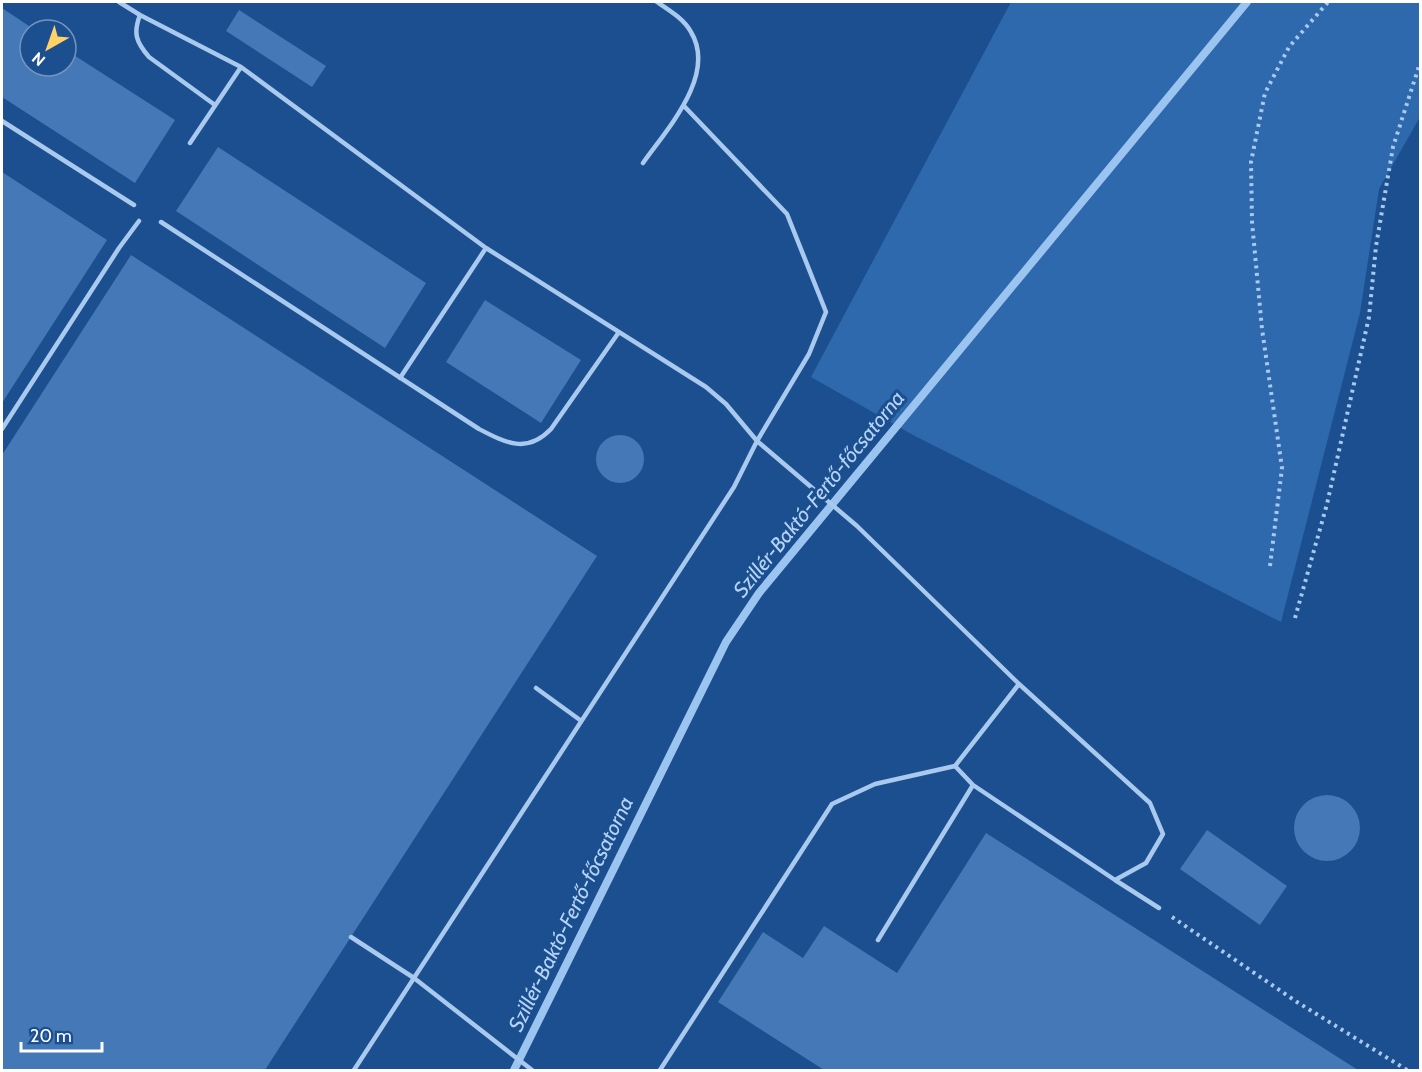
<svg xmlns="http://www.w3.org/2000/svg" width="1422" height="1072" font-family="Cabin,sans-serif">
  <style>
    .green { fill: #2e69ad }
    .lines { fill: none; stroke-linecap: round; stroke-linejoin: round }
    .stream { stroke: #9cc4f0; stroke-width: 8 }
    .building { fill: #4478b7 }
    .path { stroke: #a9c9ee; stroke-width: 4; stroke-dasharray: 3 4.5; stroke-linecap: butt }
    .lane { stroke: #a9c9ee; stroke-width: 4.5 }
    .labels { text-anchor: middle; stroke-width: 6; stroke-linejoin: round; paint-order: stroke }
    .water-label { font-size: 21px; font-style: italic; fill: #b5d3f5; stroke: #1b4f8f }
  </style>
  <rect width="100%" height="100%" fill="#1b4f8f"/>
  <!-- green -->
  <path class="green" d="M1011 2H1420V117L1379 189 1360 313 1281 622 913 435 811 377Z"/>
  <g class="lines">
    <!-- stream -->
    <path class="stream" d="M514 1070 726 642 759 593 1247 2"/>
  </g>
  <!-- building -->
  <path class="building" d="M2 8 35 30H30V66H66V50L175 120 135 183 2 97Z
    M239 10 326 66 312 87 226 31Z
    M218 147 426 283 385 348 176 211Z
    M2 172 107 240 2 403Z
    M131 255 597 556 265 1070H2V455Z
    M485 300 581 360 541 423 446 362Z
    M596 459a24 24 0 1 1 48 0a24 24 0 1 1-48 0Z
    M1294 828a33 33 0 1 1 66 0a33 33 0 1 1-66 0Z
    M1207 830 1287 886 1260 925 1180 869Z
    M986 833 1358 1070H824L718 1002 763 932 803 958 824 926 897 973Z"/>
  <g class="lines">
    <!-- path -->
    <path class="path" d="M1270 566 1282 468 1262 329 1252 222 1251 162 1265 93 1289 47 1328 2
      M1295 618 1327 504 1369 317 1376 246 1393 147 1420 63
      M1172 917 1297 1002 1407 1070"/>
    <!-- lane -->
    <path class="lane" d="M119 2 140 15 241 67 486 248 706 387 726 404 757 441 734 487 354 1070
      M140 15C133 33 136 42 149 57L215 105
      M684 106 787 214 826 312 809 354 757 441 857 526 1019 684 1150 803 1163 834 1146 863 1115 880
      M2 121 134 205
      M190 143 241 67
      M643 163C667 129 717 75 691 32 684 19 669 10 657 2
      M161 222 479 429C506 443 527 454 551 429L619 332
      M400 378 486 248
      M2 429 119 248 139 221
      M536 688 580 720
      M973 785 955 766 1019 684
      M351 937 414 978 532 1070
      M878 940 973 785 1115 880 1159 908
      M660 1070 832 804 875 784 955 766"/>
  </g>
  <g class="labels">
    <!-- water labels -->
    <g class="water-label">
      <text transform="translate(819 494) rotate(-51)" y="7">Szillér-Baktó-Fertő-főcsatorna</text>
      <text transform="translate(571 914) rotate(-64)" y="7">Szillér-Baktó-Fertő-főcsatorna</text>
    </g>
  </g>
  <!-- border -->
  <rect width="1422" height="1072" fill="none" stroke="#ffffff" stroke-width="6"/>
  <!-- north arrow -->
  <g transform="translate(48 48) rotate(220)"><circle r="28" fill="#1b4f8f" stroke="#7695bc" stroke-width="1.5"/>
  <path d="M0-4.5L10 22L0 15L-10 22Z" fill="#ffd166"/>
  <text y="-9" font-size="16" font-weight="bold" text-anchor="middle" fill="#ffffff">N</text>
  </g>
  <!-- scale -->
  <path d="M21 1042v9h81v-9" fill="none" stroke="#ffffff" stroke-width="3"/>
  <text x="30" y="1042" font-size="18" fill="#ffffff" stroke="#1b4f8f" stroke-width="4.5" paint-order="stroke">20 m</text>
</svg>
